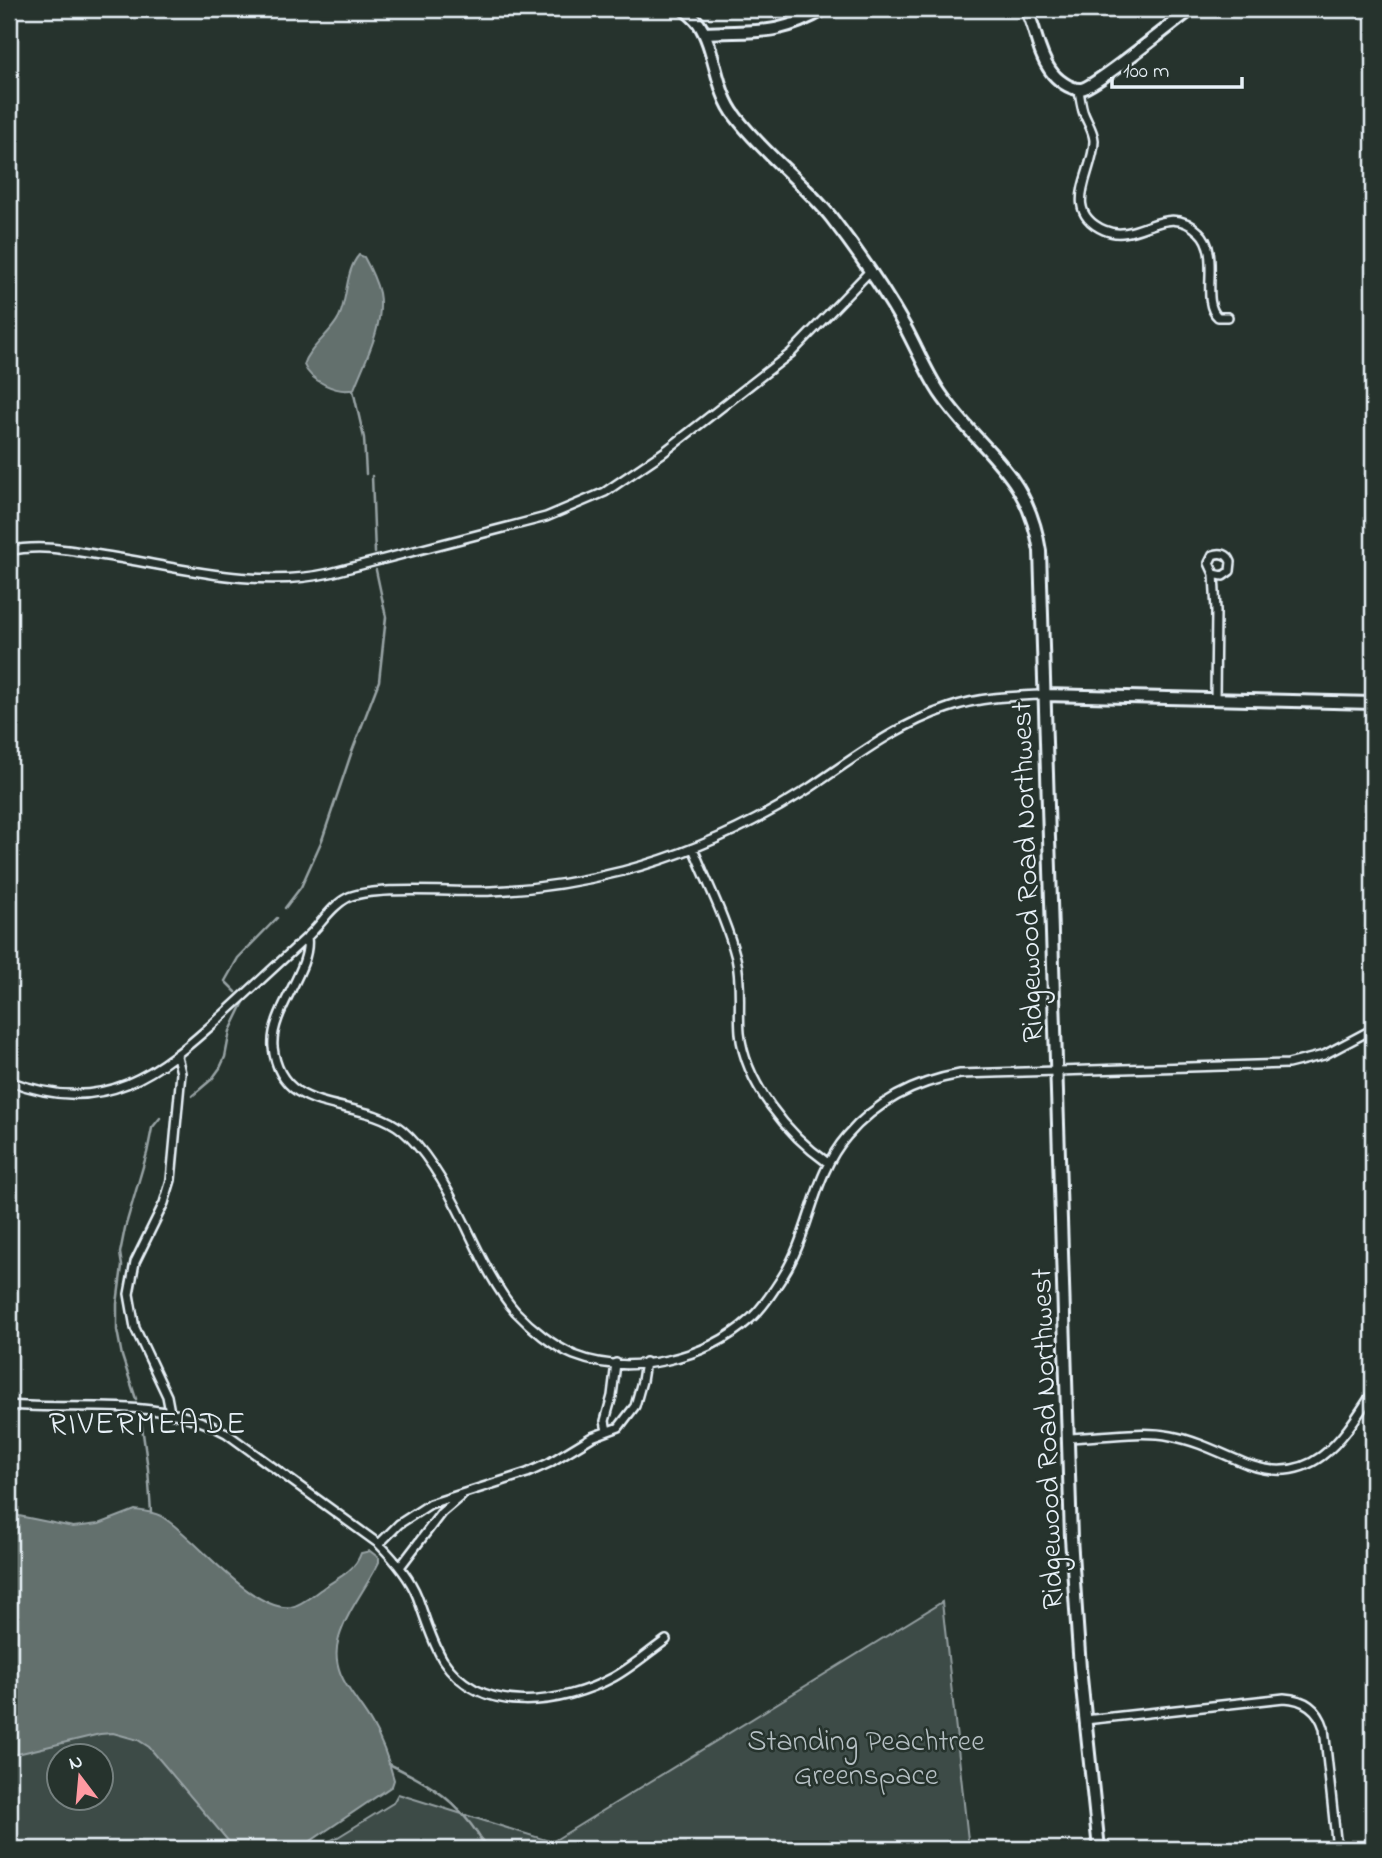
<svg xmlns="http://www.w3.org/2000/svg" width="1382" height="1858" font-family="'Indie Flower',sans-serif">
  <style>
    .green { fill: #3e4b47; stroke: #939ea0; stroke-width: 2; fill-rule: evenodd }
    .water { fill: #636f6d; stroke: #98a3a5; stroke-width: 2 }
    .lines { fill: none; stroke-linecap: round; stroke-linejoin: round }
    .stream { stroke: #98a3a5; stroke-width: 2.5 }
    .street-casing { stroke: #e8f1f8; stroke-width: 12 }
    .secondary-casing { stroke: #e8f1f8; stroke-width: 16 }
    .street { stroke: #26332d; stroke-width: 7 }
    .secondary { stroke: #26332d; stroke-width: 10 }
    .labels { text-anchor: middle; stroke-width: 5; stroke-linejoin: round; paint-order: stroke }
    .street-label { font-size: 30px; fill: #e8f1f8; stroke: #26332d }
    .park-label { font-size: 30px; fill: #b5bfc3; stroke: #26332d }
    .neighbourhood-label { font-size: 32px; letter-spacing: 2px; fill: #e8f1f8; stroke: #26332d }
  </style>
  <rect width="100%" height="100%" fill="#26332d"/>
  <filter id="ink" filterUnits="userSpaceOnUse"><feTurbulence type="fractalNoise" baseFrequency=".0143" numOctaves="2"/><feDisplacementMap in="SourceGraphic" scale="14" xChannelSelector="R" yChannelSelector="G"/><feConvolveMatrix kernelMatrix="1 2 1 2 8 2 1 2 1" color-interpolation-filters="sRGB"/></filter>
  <g filter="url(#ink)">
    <!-- green -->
    <path class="green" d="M942 1602 969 1849H314L338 1837 393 1803 398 1794 552 1842Z
      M94 1731 143 1734 260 1849H9V1739ZM60 1756H102V1798H60Z"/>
    <!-- water -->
    <path class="water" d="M359 255 364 257C370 268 376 280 379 293 385 325 365 360 354 389 338 394 310 381 304 365 310 346 330 335 339 317 348 298 345 271 359 255Z
      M135 1510C144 1511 153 1512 161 1516 195 1536 251 1612 291 1607 302 1605 314 1594 323 1588 338 1578 355 1571 361 1553L370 1551 379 1558V1562C367 1587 347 1611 339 1638 328 1673 356 1696 372 1724 382 1741 389 1761 394 1780L392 1786 299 1849H235L149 1747 138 1740 113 1733 100 1734 9 1756V1514L73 1527 99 1524Z"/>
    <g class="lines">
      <!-- stream -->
      <path class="stream" d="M353 390 364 438 366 474
        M372 476 375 553
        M285 908 301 887 322 840 351 754 379 681 386 617 376 570
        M236 992 225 981 238 958 277 918
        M192 1096 212 1079 220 1068 225 1057 230 1031 244 1002
        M136 1399 122 1356 117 1330V1304L122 1266 120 1253 125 1228 147 1153 152 1128 160 1118
        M141 1419 148 1469 151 1512
        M389 1764C420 1779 448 1794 469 1822 476 1830 481 1841 488 1849"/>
      <!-- street casing -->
      <g class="street-casing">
        <path id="street" d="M1079 90C1080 97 1081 104 1083 111 1086 121 1093 129 1094 140 1095 171 1059 210 1104 230 1138 245 1166 200 1199 232 1222 253 1199 301 1218 317H1228
          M9 551C39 544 69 550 100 555 175 566 254 590 330 573L546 517 605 492 664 452 791 353 871 270
          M1214 574 1223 576 1230 571 1231 562C1228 554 1221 552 1213 555L1209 563 1214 574 1216 611 1215 699
          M693 848C708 885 726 919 736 958 742 983 738 1008 740 1033 745 1083 788 1135 828 1163
          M307 937C312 970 270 1010 273 1047 281 1120 360 1095 402 1130 427 1151 452 1197 466 1226 480 1255 495 1288 516 1312 531 1328 553 1346 574 1355 630 1377 706 1359 750 1319 763 1308 774 1290 783 1276 811 1232 812 1176 847 1136 877 1101 915 1082 960 1074L1288 1064 1324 1055 1373 1029
          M9 1081C105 1117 157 1075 225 1013 252 988 279 963 306 938 320 926 331 906 347 898 372 885 459 893 491 891 536 889 580 882 623 871 688 854 752 825 808 789 853 759 896 725 948 708 979 697 1013 696 1045 695
          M9 1405C81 1411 160 1396 226 1433L379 1544C394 1559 409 1576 417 1596 425 1617 431 1640 443 1660 480 1717 562 1705 614 1677 632 1667 649 1652 666 1640
          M170 1412 167 1396 135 1328 129 1294 135 1262 164 1203 171 1180 181 1073 177 1056
          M607 1431 605 1421 612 1396 616 1363
          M1069 1438C1100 1437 1141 1430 1171 1436 1198 1441 1222 1454 1247 1464 1313 1488 1342 1440 1373 1392
          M379 1544 399 1524 430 1504 527 1473 549 1463 592 1437 619 1427 635 1406 642 1381 645 1362
          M400 1567 441 1513 461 1496
          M1085 1720 1284 1698C1304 1699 1318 1708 1324 1728L1337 1849"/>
      </g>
      <!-- secondary casing -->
      <g class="secondary-casing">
        <path id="secondary" d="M684 9C689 14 695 18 699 24 716 50 715 91 736 117 764 154 802 181 831 217 858 252 883 288 905 327 917 349 926 372 940 393 982 454 1027 470 1040 551L1071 1538 1080 1668 1099 1849
          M1026 9C1036 28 1037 52 1050 70 1056 79 1070 90 1081 89 1094 88 1175 21 1192 9
          M704 33C756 30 776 37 825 9
          M1045 695 1373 703"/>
      </g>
      <!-- street -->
      <use href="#street" class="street"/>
      <!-- secondary -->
      <use href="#secondary" class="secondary"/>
    </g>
  </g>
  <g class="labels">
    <!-- street labels -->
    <g class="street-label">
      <text transform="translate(1026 872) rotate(-92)" y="10">Ridgewood Road Northwest</text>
      <text transform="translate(1046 1439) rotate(-92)" y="10">Ridgewood Road Northwest</text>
    </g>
    <!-- park labels -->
    <g class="park-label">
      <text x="866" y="1750">Standing Peachtree<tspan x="866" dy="34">Greenspace</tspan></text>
    </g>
    <!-- neighbourhood labels -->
    <g class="neighbourhood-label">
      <text x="148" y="1433">RIVERMEADE</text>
    </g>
  </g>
  <!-- margin -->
  <rect width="1382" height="1858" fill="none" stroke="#26332d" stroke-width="35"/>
  <rect x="18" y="18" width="1347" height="1823" fill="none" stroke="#e8f1f8" stroke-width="2.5" filter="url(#ink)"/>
  <!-- north arrow -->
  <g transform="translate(80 1777) rotate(344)"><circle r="33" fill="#26332d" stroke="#747f7e" stroke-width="2"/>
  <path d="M0-5L12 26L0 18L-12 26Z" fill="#ff9aa2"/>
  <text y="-10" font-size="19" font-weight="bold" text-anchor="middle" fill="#e8f1f8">N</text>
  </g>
  <!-- scale -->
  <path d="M1112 77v10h130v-10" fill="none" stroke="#e8f1f8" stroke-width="3.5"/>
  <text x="1123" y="77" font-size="21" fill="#e8f1f8" stroke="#26332d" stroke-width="5" paint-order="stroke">100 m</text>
</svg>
